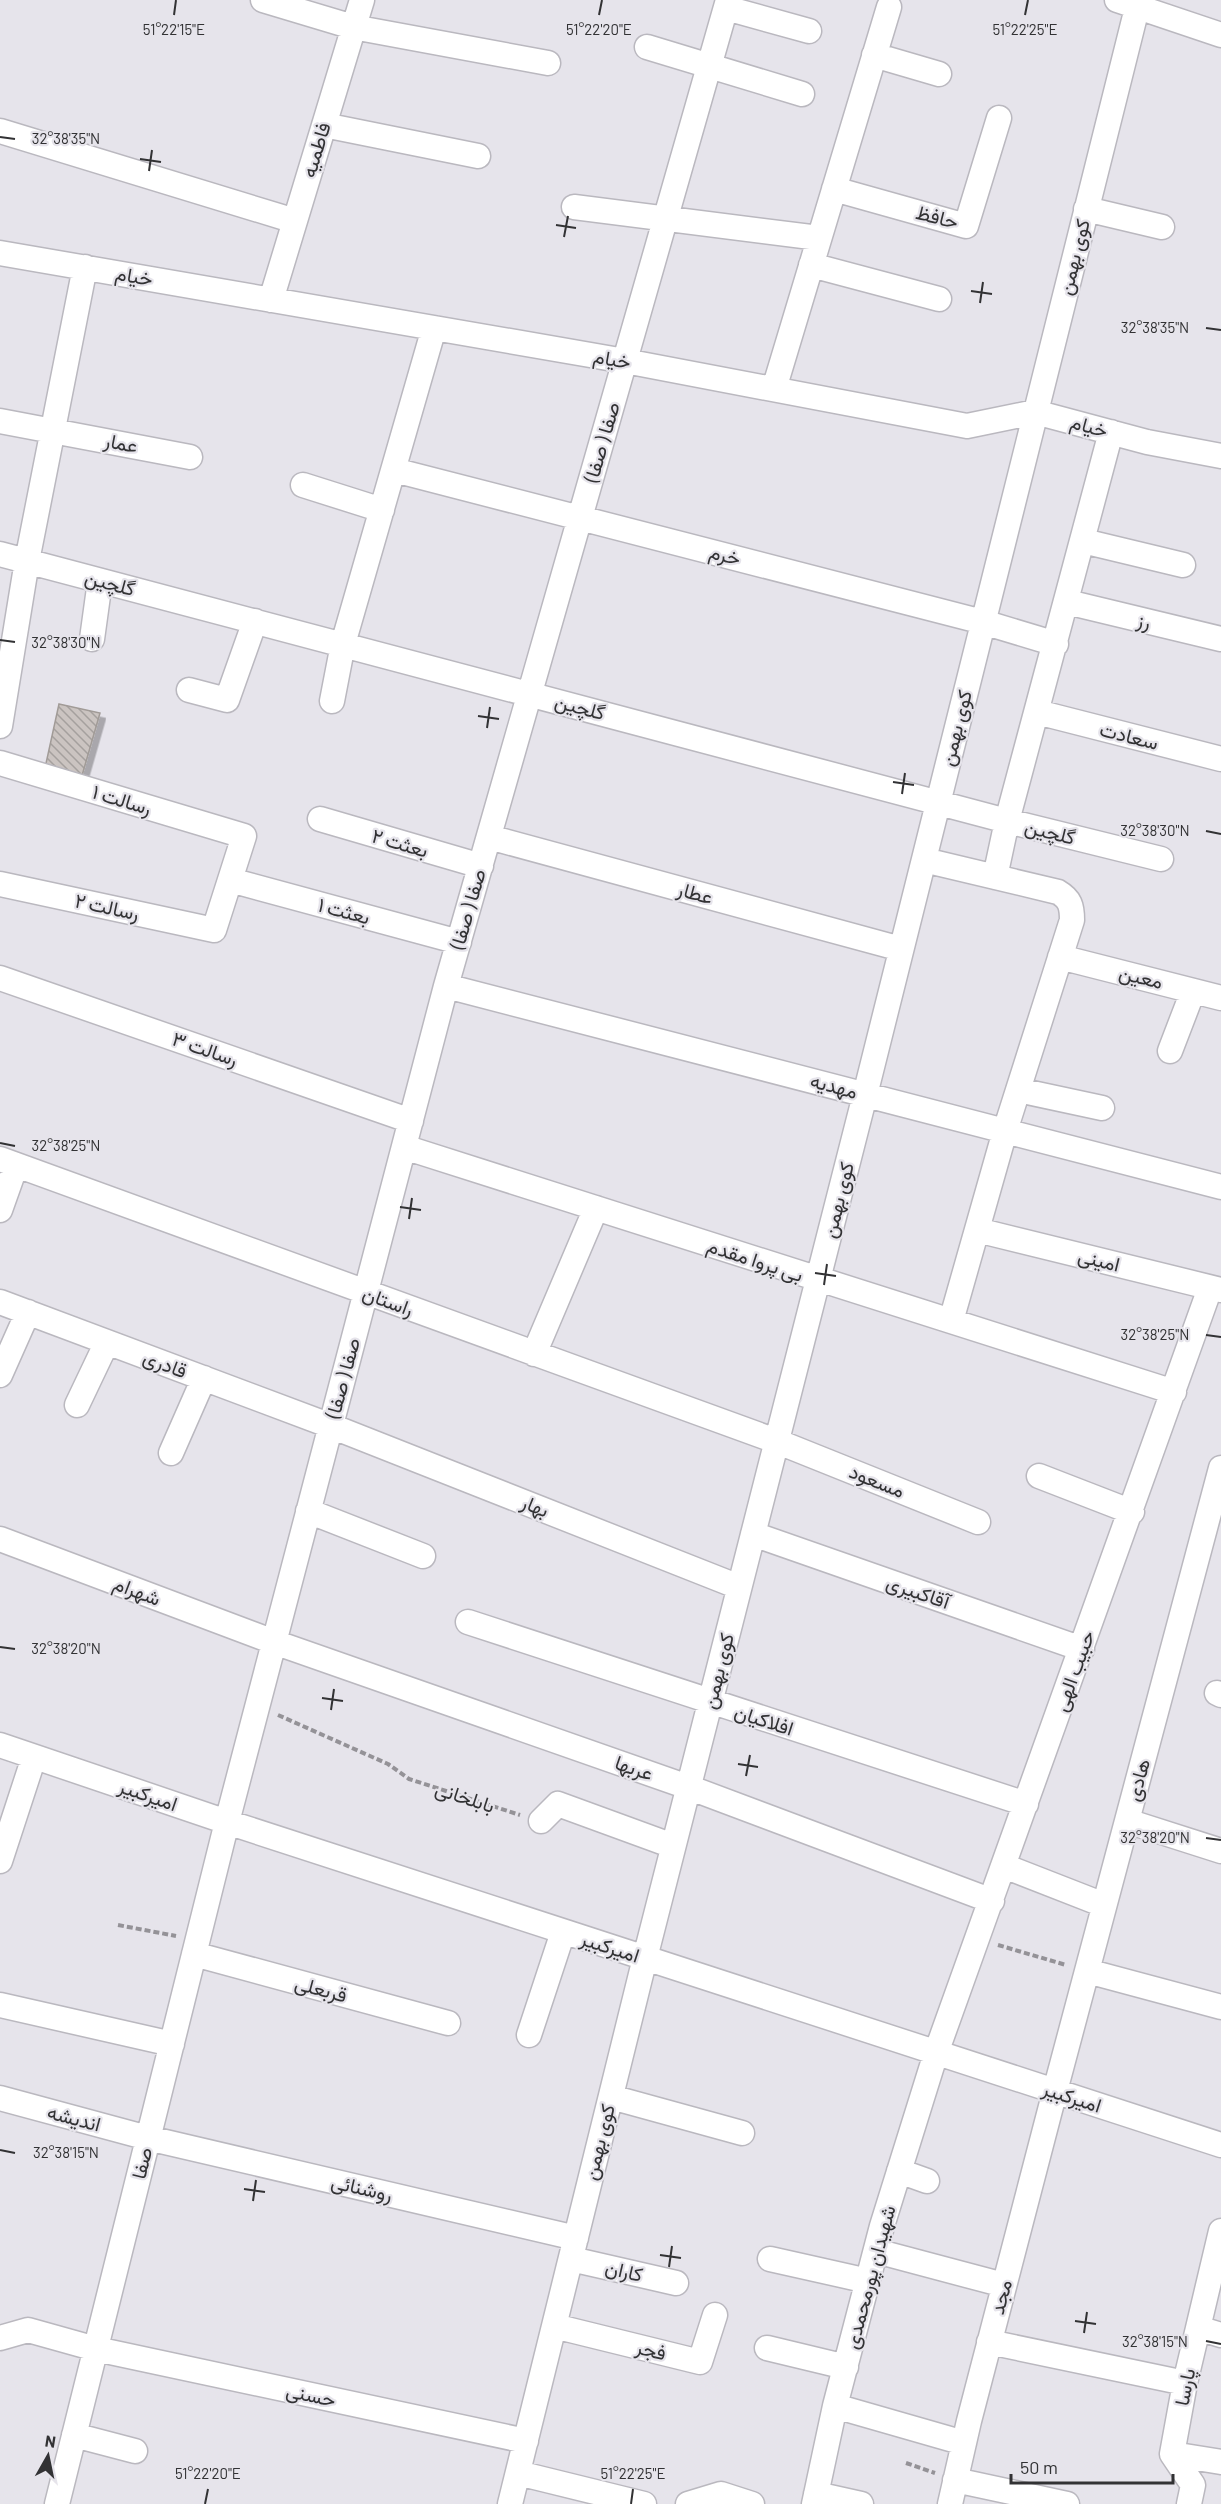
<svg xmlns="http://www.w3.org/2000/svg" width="1221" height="2504" font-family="Barlow,Vazirmatn,sans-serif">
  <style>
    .building { fill: url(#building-back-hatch); stroke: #a19b97; stroke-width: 1.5; filter: url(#shadow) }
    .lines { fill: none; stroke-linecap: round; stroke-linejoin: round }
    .minor-casing { stroke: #bab8bf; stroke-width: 27 }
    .path { stroke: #949297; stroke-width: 4; stroke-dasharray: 6 3; stroke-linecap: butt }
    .minor { stroke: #fff; stroke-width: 24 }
    .ticks { fill: none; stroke: #323234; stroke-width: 2 }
    .labels { text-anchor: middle; stroke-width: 4.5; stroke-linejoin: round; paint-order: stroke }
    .street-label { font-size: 20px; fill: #323234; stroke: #e6e4eb }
    .ticks-label { font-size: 15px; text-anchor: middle; fill: #323234; stroke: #e6e4eb; stroke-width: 4.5; stroke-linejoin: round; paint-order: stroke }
  </style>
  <defs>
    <pattern id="building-back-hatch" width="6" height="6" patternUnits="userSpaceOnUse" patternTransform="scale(1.5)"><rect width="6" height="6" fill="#cbc4c1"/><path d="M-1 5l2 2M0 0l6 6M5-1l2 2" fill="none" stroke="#a5a09e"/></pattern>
    <filter id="shadow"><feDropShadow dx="5.5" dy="5.5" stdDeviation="0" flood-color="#0004"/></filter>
  </defs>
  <rect width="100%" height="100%" fill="#e6e4eb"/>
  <!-- building -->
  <path class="building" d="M59 704 100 713 81 779 45 768Z"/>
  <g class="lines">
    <!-- minor casing -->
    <g class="minor-casing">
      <path id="minor" d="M263 0 353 27 548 63
        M1117 0 1221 35
        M726 8 809 31
        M647 47 802 94
        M874 55 939 74
        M324 125 478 156
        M0 131 295 221
        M834 189 966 226 999 118
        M574 207 819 238
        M1086 209 1162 227
        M0 253 625 361 967 426 1035 412 1147 442 1221 456
        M811 265 939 299
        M271 300 362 0
        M774 389 889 7
        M0 421 190 457
        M394 470 983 622 1056 644
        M303 485 382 510
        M1083 541 1183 565
        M0 554 1007 821 1161 859
        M1067 602 1221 639
        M92 639 100 581
        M189 690 227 700 255 621
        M332 701 343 644 434 328
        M1037 712 1221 759
        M0 726 27 561 85 267
        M0 763 244 836 214 930 0 884
        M320 819 481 866
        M489 837 901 949
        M924 860 1058 892C1070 899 1072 906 1072 920L1005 1131 951 1321
        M995 877 1007 821 1111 432
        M230 880 459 942
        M1060 957 1221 998
        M0 978 411 1121
        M446 986 1221 1187
        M1170 1051 1193 991
        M1018 1090 1102 1108
        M404 1147 1174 1392
        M0 1159 776 1441 978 1522
        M0 1210 16 1165
        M977 1230 1221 1290
        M0 1302 331 1426 739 1587
        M534 1354 596 1208
        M0 1375 28 1312
        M77 1405 107 1342
        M171 1453 204 1378
        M1039 1476 1132 1512
        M308 1511 423 1556
        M753 1534 1082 1649
        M0 1539 274 1642 688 1787 992 1901
        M468 1622 1026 1804
        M1217 1693 1221 1695
        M0 1745 227 1822 1221 2145
        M541 1821 558 1804 673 1846
        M1127 1821 1221 1851
        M0 1861 34 1757
        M1004 1866 1104 1905
        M194 1954 448 2023
        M1087 1971 1221 2007
        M0 2005 172 2044
        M529 2035 563 1932
        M611 2097 742 2133
        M0 2098 148 2138 576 2238
        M899 2171 927 2181
        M876 2251 1004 2285
        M571 2259 676 2283
        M770 2259 868 2281
        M554 2326 700 2362 715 2315
        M1198 2328 1221 2335
        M0 2338 28 2330 96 2349 526 2441
        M989 2342 1185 2383
        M767 2348 846 2367
        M835 2406 964 2443
        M74 2435 135 2451
        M1172 2454 1221 2462
        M518 2473 644 2504
        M955 2480 1067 2504
        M816 2494 861 2504
        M57 2504 227 1822 446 986 728 0
        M510 2504 645 1958 865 1095 1139 0
        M688 2504 721 2494 752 2504
        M814 2504 835 2406 882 2226 936 2053 1210 1288
        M950 2504 969 2421 1055 2091 1221 1468
        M1189 2504 1193 2485 1172 2454 1185 2383 1221 2231"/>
    </g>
    <!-- path -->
    <path class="path" d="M278 1715 388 1764 409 1779 520 1815
      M118 1925 176 1936
      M998 1945 1066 1965
      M906 2463 935 2473"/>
    <!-- minor -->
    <use href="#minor" class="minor"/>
  </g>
  <!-- ticks -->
  <path class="ticks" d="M174 15 176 0M599 15 602 0M1025 15 1028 0M0 137 15 139M140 159 161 162M149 171 152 150M556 225 576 228M564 237 568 216M971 291 992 294M980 303 983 282M1206 328 1221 330M0 640 15 642M478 716 499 719M487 728 490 707M893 782 914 785M902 794 905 773M1206 831 1221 834M0 1143 15 1146M400 1207 421 1210M409 1219 412 1198M815 1273 836 1276M824 1285 827 1264M1206 1335 1221 1337M0 1647 15 1649M322 1698 343 1701M331 1710 334 1689M738 1764 758 1767M746 1776 750 1755M1206 1838 1221 1840M0 2150 15 2153M244 2189 265 2192M253 2201 256 2180M660 2255 681 2258M669 2267 672 2246M1075 2321 1096 2324M1084 2333 1087 2312M1206 2341 1221 2344M205 2504 208 2489M631 2504 633 2489"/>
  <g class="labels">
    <!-- street labels -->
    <g class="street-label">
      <text transform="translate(316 150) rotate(-73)" y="7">فاطمیه</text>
      <text transform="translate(937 217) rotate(14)" y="7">حافظ</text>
      <text transform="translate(1074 257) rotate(-76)" y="7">کوی بهمن</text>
      <text transform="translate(134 276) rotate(10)" y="7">خیام</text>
      <text transform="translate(612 359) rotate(10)" y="7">خیام</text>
      <text transform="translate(1089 426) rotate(15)" y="7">خیام</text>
      <text transform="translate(602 442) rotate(-74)" y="7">صفا ( صفا)</text>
      <text transform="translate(121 443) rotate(11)" y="7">عمار</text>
      <text transform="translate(725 555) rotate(15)" y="7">خرم</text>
      <text transform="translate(110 583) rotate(15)" y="7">گلچین</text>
      <text transform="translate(1144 621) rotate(14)" y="7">رز</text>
      <text transform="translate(580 707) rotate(15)" y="7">گلچین</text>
      <text transform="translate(956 728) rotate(-76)" y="7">کوی بهمن</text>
      <text transform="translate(1129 736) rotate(14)" y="7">سعادت</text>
      <text transform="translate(122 800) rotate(17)" y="7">رسالت ۱</text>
      <text transform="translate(1050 832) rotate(14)" y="7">گلچین</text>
      <text transform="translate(400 843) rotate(16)" y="7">بعثت ۲</text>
      <text transform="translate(695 893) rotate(15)" y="7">عطار</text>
      <text transform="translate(107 907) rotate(12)" y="7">رسالت ۲</text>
      <text transform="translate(468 909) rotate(-74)" y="7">صفا ( صفا)</text>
      <text transform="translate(344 911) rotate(15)" y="7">بعثت ۱</text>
      <text transform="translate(1141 977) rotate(14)" y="7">معین</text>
      <text transform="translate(205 1049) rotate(19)" y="7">رسالت ۳</text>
      <text transform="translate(834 1086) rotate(15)" y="7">مهدیه</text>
      <text transform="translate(838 1200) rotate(-76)" y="7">کوی بهمن</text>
      <text transform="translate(755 1260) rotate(18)" y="7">بی پروا مقدم</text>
      <text transform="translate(1099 1260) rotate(14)" y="7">امینی</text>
      <text transform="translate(388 1301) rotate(20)" y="7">راستان</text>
      <text transform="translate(165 1364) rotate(21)" y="7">قادری</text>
      <text transform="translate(343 1378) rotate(-75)" y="7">صفا ( صفا)</text>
      <text transform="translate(877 1481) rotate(22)" y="7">مسعود</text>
      <text transform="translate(535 1506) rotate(22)" y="7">بهار</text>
      <text transform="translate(137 1591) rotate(21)" y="7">شهرام</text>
      <text transform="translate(918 1592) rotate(19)" y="7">آقاکبیری</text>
      <text transform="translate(718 1671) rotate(-76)" y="7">کوی بهمن</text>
      <text transform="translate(1074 1671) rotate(-70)" y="7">حبیب الهی</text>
      <text transform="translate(764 1720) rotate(18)" y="7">افلاکیان</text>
      <text transform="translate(634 1768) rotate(19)" y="7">عربها</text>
      <text transform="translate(1138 1780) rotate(-75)" y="7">هادی</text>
      <text transform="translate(148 1795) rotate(19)" y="7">امیرکبیر</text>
      <text transform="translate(465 1797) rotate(18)" y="7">بابلخانی</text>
      <text transform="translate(610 1947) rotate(18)" y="7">امیرکبیر</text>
      <text transform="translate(321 1989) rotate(15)" y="7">قربعلی</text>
      <text transform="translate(1072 2097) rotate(18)" y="7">امیرکبیر</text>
      <text transform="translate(74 2118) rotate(15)" y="7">اندیشه</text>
      <text transform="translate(599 2142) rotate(-76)" y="7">کوی بهمن</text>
      <text transform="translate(142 2163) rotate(-76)" y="7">صفا</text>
      <text transform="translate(362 2188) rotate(13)" y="7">روشنائی</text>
      <text transform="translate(624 2271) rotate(13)" y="7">کاران</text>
      <text transform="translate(870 2277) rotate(-75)" y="7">شهیدان پورمحمدی</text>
      <text transform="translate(1001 2297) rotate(-75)" y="7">مجد</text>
      <text transform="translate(651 2350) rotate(14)" y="7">فجر</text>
      <text transform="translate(1185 2387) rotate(-79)" y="7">پارسا</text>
      <text transform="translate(311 2395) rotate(12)" y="7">حسنی</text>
    </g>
  </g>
  <g class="ticks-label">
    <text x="174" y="35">51°22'15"E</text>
    <text x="599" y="35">51°22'20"E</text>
    <text x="1025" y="35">51°22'25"E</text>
    <text x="66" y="144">32°38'35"N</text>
    <text x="1155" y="333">32°38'35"N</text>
    <text x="66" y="648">32°38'30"N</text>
    <text x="1155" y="836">32°38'30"N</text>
    <text x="66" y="1151">32°38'25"N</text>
    <text x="1155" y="1340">32°38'25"N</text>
    <text x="66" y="1654">32°38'20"N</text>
    <text x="1155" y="1843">32°38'20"N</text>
    <text x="66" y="2158">32°38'15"N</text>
    <text x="1155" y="2347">32°38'15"N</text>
    <text x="208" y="2479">51°22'20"E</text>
    <text x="633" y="2479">51°22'25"E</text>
  </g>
  <!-- north arrow -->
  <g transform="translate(48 2456) rotate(9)" stroke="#e6e4eb" stroke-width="4.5" paint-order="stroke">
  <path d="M0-4.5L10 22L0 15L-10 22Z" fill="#323234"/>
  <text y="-9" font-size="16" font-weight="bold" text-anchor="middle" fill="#323234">N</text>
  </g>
  <!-- scale -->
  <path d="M1011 2474v9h162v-9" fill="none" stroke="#323234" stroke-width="3"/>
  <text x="1020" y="2474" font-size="18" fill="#323234" stroke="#e6e4eb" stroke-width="4.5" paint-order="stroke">50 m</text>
</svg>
